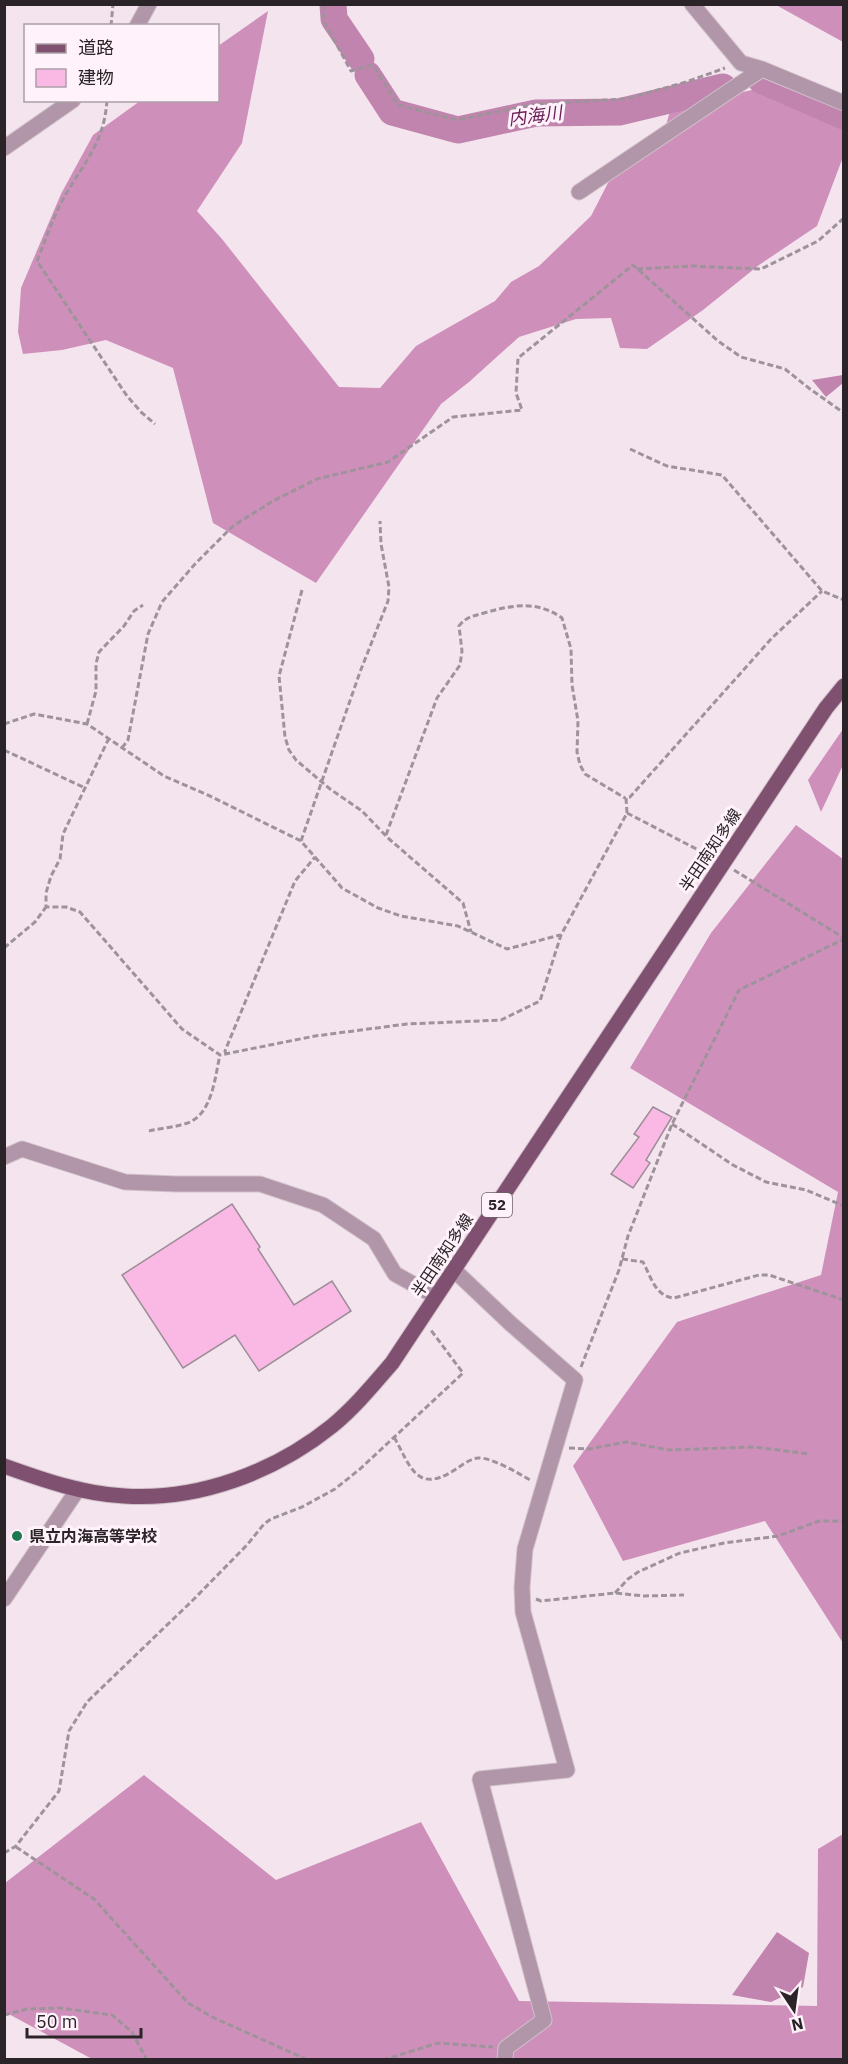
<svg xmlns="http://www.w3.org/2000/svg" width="848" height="2064" font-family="'IBM Plex Sans','Noto Sans JP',sans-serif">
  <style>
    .forest { fill: #ce90ba }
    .water { fill: #c184ae }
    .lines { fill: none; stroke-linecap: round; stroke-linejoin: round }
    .river { stroke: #c184ae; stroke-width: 27 }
    .building { fill: #fab9e5; stroke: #9c8d97; stroke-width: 1.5 }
    .minor-casing { stroke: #d0c1ca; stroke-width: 17 }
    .major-casing { stroke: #d0c1ca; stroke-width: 17 }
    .path { stroke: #9f939b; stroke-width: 3; stroke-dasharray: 6 3; stroke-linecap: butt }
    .minor { stroke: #b195a8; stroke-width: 15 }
    .major { stroke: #805071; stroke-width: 15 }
    .poi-dot { fill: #1d7a50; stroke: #fff2fa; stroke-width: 2 }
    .labels { text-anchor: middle; stroke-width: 6; stroke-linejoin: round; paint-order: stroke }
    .shield { fill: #fff2fa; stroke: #6a6267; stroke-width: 1.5 }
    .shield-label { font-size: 15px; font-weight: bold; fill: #2a2428 }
    .street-label { font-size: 16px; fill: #2a2428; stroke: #fff2fa }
    .poi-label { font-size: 16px; font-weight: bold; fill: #2a2428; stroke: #fff2fa; text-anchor: start }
    .water-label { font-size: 18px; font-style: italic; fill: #6a2158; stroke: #fff2fa }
  </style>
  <rect width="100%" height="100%" fill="#f4e4ee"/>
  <!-- forest -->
  <path class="forest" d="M776 5H843V42Z
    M268 11 242 143 197 211 222 239 339 387 380 388 416 346 495 301 511 282 539 266 591 216 610 179 666 125 671 108 761 88 843 124V157L817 226 759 265 703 310 647 349 620 348 611 318 576 319 519 337 469 382 441 404 316 583 213 523 173 368 106 340 62 350 23 354 18 332 21 288 61 194 93 135 140 101 218 100V46Z
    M843 729V765L821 812 808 780Z
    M796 825 843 859V1643L765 1521 623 1561 573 1466 677 1322 821 1275 838 1192 630 1068 711 933Z
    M144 1775 276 1880 421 1822 519 2001 817 2006 818 1849 843 1834V2059H92L5 2012V1883Z"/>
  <!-- water -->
  <path class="water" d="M843 375V383L826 397 812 380Z
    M777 1932 809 1953 803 1987 771 2002 732 1995Z"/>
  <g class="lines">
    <!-- river -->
    <path class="river" d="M333 4 334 19 361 59
      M368 75 392 112 458 130 536 113 619 112 723 87
      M761 80 844 116"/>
  </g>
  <!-- building -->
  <path class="building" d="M653 1107 672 1117 646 1160 650 1163 633 1188 611 1174 639 1137 634 1134Z
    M232 1204 260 1247 258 1249 294 1305 332 1281 351 1311 259 1371 235 1335 183 1368 122 1275Z"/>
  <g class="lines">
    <!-- minor casing -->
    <g class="minor-casing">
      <path id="minor" d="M692 4 741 63 762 69 844 103
        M137 26 149 4
        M4 148 73 100
        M579 192 762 69
        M4 1157 22 1149 125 1182 176 1184H260L323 1205 374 1239 395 1274 435 1296
        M454 1270 511 1324 575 1380 525 1549 522 1587 523 1612 567 1770 480 1779 544 2020 506 2048 505 2060
        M4 1599 78 1489"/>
    </g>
    <!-- major casing -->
    <g class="major-casing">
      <path id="major" d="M4 1466C43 1480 83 1494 124 1496 198 1501 275 1472 332 1426 355 1407 373 1385 392 1363L826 708 844 686"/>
    </g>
    <!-- path -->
    <path class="path" d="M323 4 324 21 351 71 373 65 398 105 457 120 536 104 626 99 686 82 725 68
      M111 26 113 4
      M107 100C104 149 77 169 58 209 50 226 44 244 37 261L127 396 141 412 155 424
      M637 269 691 266 761 269 818 241 844 218
      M630 449 667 466 722 475 822 591 844 600
      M302 590 279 676 285 737 289 750 296 760 330 789 362 811 388 838 463 903 471 932
      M4 724 34 714 87 724 164 776 210 796 301 841 342 888 378 908 401 916 458 926 507 949 560 935
      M87 724 96 691V664L99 652 124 626 134 611 143 605
      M109 738 63 834 60 859 51 876 46 893V907H66L80 912 182 1029 220 1055 315 1036 407 1024 501 1020 540 1001 561 935 627 813 626 798 630 797 772 638 822 591
      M122 748 128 740 148 634 162 602 195 564 233 526 273 501 317 479 388 462 453 417 522 410 516 393 518 358 633 265 718 341 741 357 785 369 810 389 844 413
      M4 750 85 788
      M627 813 710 856
      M386 835 437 698 460 665 462 651 459 626C466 617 473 616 484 613 512 605 537 600 562 618L571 649 572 685 578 721 577 752 580 765 585 774 625 798
      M301 841 360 672 388 601 389 587 381 544 380 521
      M734 870 844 938
      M4 948 35 922 46 907
      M226 1055 225 1051 295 881 315 857
      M672 1124 733 1165 766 1182 806 1190 844 1206
      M149 1131C162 1128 178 1127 190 1122 213 1111 215 1076 220 1055
      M622 1259 643 1262C651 1277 655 1296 674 1298L759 1275H769L844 1300
      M581 1367 619 1270 628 1236 672 1124 739 990 844 939
      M394 1437C410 1465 416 1494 453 1471 461 1466 469 1459 478 1458 491 1457 518 1473 530 1480
      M569 1448 589 1449 626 1442 669 1450 754 1447 810 1454
      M615 1593 628 1579 638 1572 680 1553 724 1543 778 1536 819 1521H843
      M536 1599 541 1601 615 1593 644 1596 684 1595
      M16 1847 94 1899 188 2003 212 2017 308 2060
      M4 1853 16 1846 59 1791 69 1731 87 1702 193 1600 247 1545 264 1524 271 1519 302 1507 335 1489 360 1469 463 1373 430 1329
      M4 2015 27 2009 60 2008 112 2015 132 2032 147 2060
      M383 2060 438 2043 493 2047"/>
    <!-- minor -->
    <use href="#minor" class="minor"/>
    <!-- major -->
    <use href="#major" class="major"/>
  </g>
  <!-- markers -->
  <circle class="poi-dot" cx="17" cy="1536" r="6"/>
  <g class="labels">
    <!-- shield labels -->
    <rect class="shield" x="482" y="1193" width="30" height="24" rx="4.5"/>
    <g class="shield-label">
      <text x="497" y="1210">52</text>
    </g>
    <!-- street labels -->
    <g class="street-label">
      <text transform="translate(710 850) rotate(-56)" y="6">半田南知多線</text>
      <text transform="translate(442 1255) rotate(-56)" y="6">半田南知多線</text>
    </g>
    <!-- poi labels -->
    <g class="poi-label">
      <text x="29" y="1542">県立内海高等学校</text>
    </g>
    <!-- water labels -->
    <g class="water-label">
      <text transform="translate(535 116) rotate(-7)" y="6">内海川</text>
    </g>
  </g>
  <!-- border -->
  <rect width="848" height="2064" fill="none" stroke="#2a2428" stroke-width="12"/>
  <!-- legend -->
  <rect x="24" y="24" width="195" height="78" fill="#fff2fa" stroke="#aaa0a6" stroke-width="1.5"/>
  <rect x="36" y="44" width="30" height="9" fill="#805071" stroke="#aaa0a6" stroke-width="1.5"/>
  <text x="78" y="54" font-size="18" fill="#2a2428">道路</text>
  <rect x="36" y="69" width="30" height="18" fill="#fab9e5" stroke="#aaa0a6" stroke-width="1.5"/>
  <text x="78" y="84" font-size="18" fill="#2a2428">建物</text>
  <!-- north arrow -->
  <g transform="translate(794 2010) rotate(167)" stroke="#fff2fa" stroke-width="4.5" paint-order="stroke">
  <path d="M0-4.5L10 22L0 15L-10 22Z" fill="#2a2428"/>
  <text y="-9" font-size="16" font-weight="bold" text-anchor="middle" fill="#2a2428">N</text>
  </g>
  <!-- scale -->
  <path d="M27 2028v9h114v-9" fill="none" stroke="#2a2428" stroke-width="3"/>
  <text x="36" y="2028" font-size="18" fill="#2a2428" stroke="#fff2fa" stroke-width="4.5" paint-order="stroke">50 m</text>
</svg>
